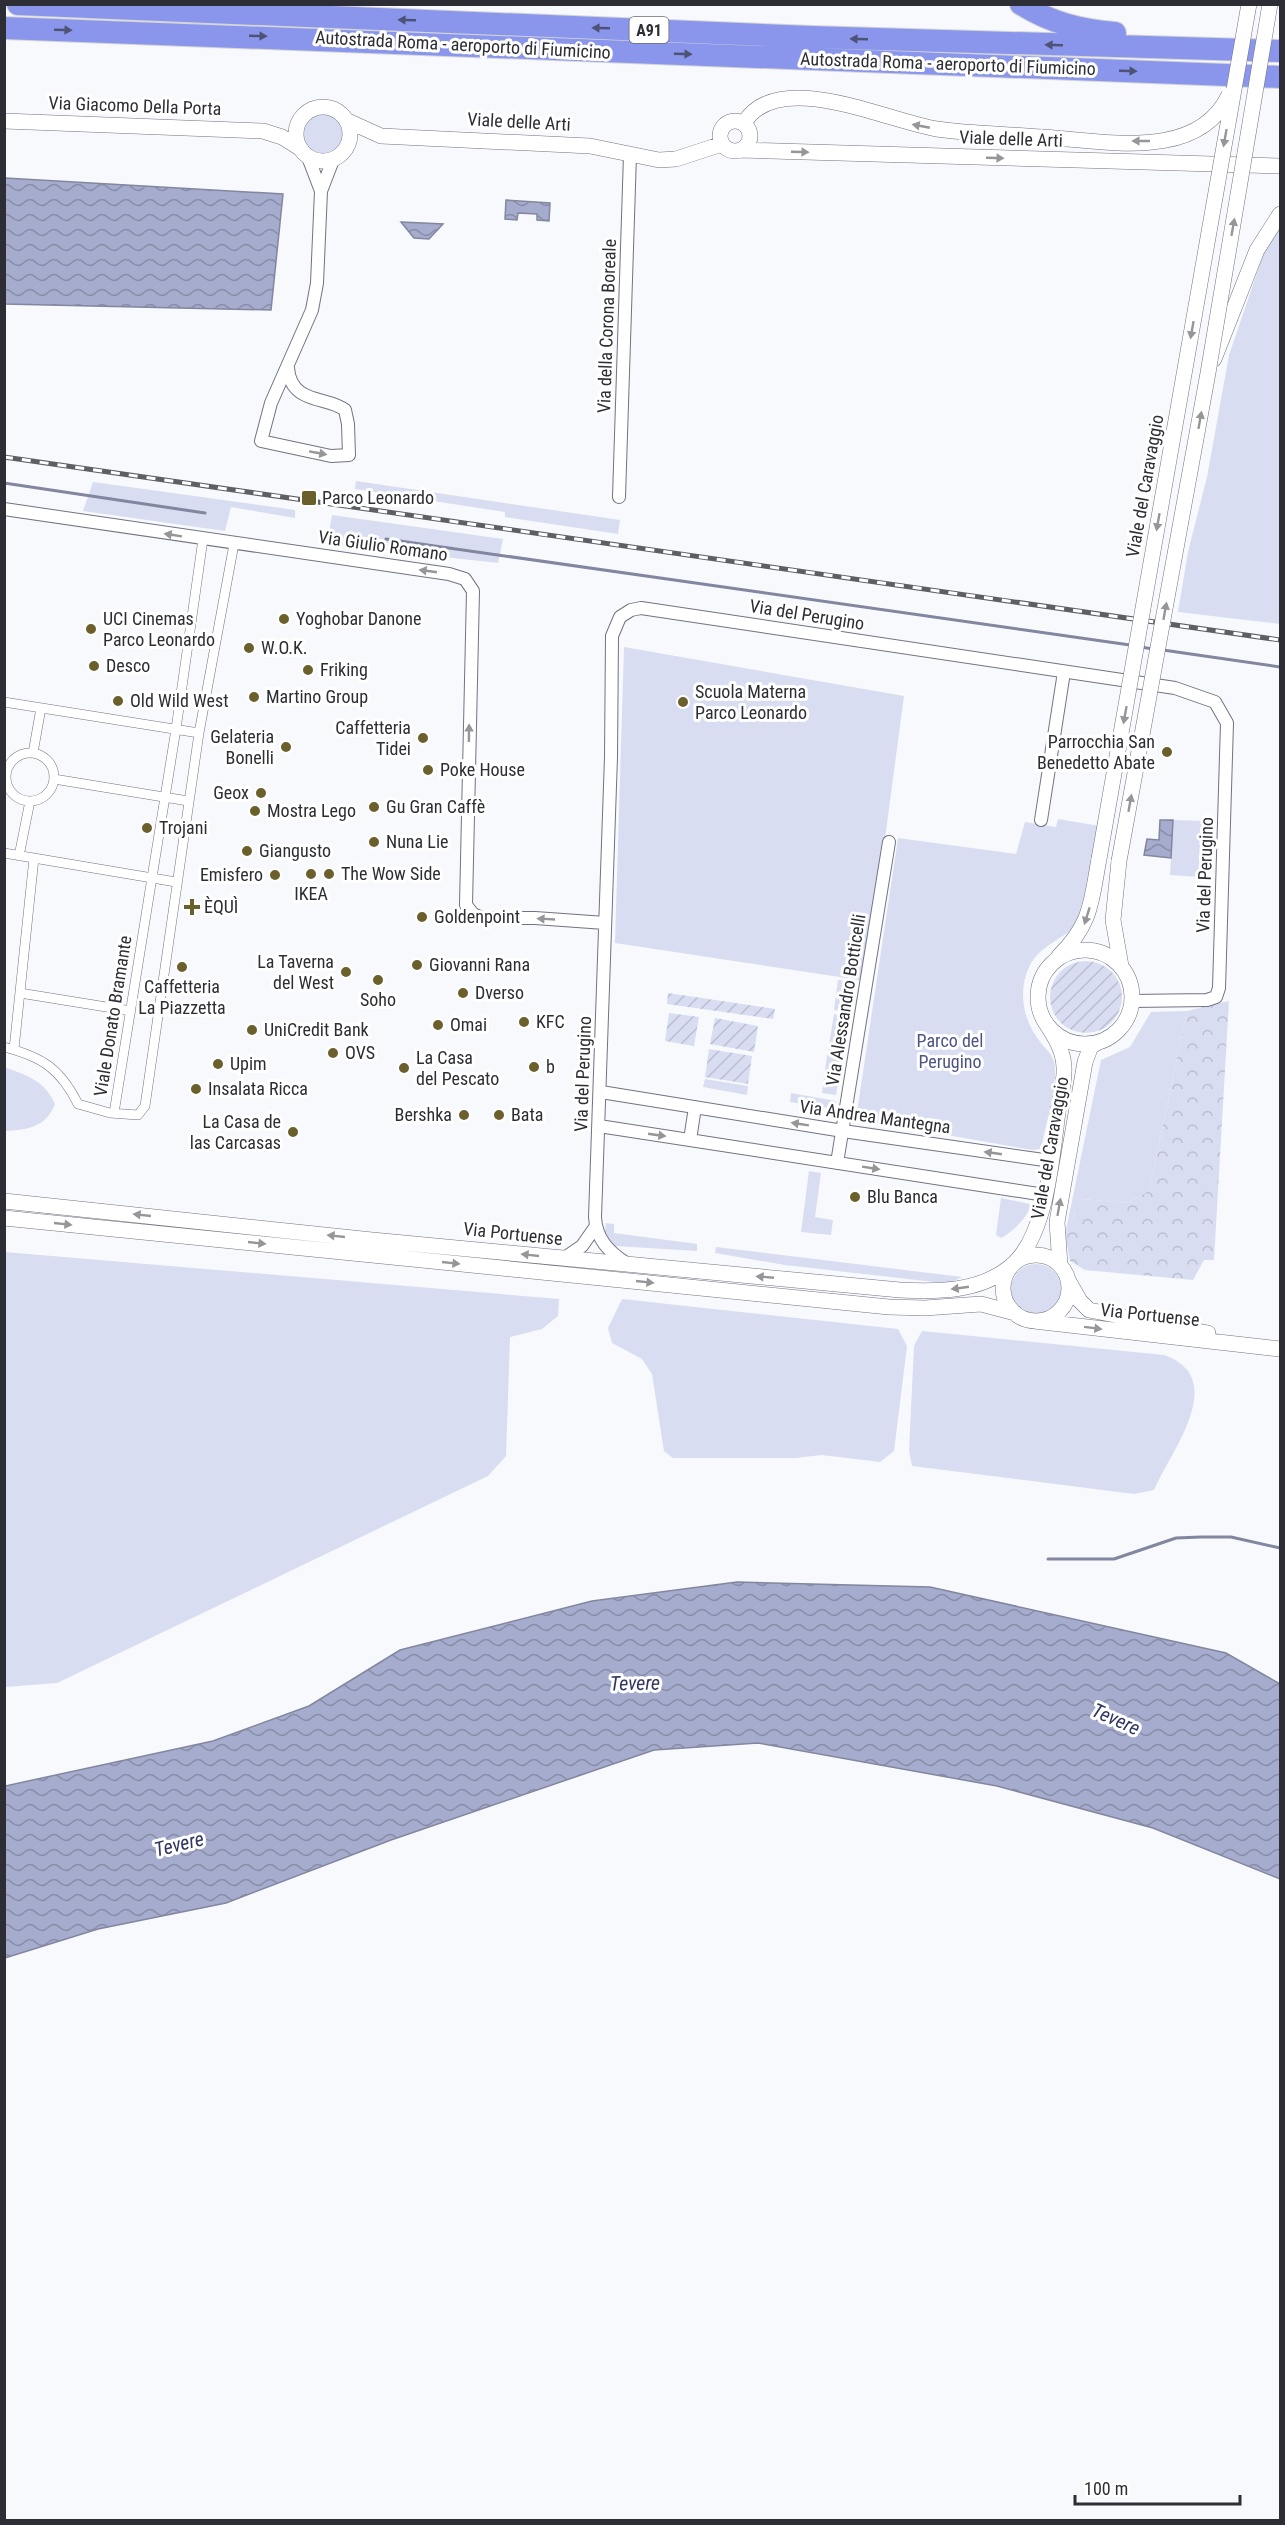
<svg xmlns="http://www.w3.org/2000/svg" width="1285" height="2525" font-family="'Roboto Condensed',sans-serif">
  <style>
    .green { fill: #d9ddf2 }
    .forest { fill: url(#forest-crowns) }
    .garden { fill: url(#garden-furrows) }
    .water { fill: url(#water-waves); stroke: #82869f; stroke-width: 1.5 }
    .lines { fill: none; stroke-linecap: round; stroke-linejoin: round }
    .stream { stroke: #82869f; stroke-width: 3 }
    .pedestrian-casing { stroke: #707382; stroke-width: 10 }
    .minor-casing { stroke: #707382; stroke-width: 14 }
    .tertiary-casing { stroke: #707382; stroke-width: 16 }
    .motorway-casing { stroke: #d5d5d7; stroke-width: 24 }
    .pedestrian { stroke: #fff; stroke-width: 9 }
    .minor { stroke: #fff; stroke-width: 12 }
    .tertiary { stroke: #fff; stroke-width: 15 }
    .motorway { stroke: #8a96ec; stroke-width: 22 }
    .rail-casing { stroke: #5e5f65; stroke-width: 5 }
    .rail { stroke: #fff; stroke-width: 3; stroke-dasharray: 9; stroke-linecap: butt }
    .tertiary-bridge-casing { stroke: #707382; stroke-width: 16; stroke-linecap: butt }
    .tertiary-bridge { stroke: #fff; stroke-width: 15 }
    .oneway { fill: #4e5275 }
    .oneway2 { fill: #96969a }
    .poi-dot { fill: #6b5f2c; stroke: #fff; stroke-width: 2 }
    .labels { text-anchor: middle; stroke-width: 6; stroke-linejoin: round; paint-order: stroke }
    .shield { fill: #fff; stroke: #6c6d72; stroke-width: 1.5 }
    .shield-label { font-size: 16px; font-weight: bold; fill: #2d2e35 }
    .street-label { font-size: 18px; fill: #2d2e35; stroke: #fff }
    .poi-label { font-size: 18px; fill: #2d2e35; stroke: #fff; text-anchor: start }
    .park-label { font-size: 18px; fill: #4d5383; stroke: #fff }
    .water-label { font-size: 20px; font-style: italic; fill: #303562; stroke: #fff }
  </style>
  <defs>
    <pattern id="forest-crowns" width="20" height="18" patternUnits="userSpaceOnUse" patternTransform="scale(1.5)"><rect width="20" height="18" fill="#d9ddf2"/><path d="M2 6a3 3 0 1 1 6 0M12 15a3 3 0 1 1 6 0" fill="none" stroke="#bbbed0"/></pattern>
    <pattern id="garden-furrows" width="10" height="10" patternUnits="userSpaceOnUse" patternTransform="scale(1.5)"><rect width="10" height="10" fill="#d9ddf2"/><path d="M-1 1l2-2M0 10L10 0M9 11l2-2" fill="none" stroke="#bbbed0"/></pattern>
    <pattern id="water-waves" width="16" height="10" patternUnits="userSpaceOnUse" patternTransform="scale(1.5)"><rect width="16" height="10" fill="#a6accd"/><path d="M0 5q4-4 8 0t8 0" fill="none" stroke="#888ca7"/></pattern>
  </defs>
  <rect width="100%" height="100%" fill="#f8f9fc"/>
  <!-- green -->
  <path class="green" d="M304 134a19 19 0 1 1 38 0a19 19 0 1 1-38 0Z
    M1280 222V624L1178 612 1188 552 1207 477 1229 355 1265 250Z
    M356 481 620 520 618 534 505 517V512L355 489Z
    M93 482 295 510V518L231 507 225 531 83 511Z
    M332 515 503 539 498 563 327 544Z
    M624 647 904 696 866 981 615 943Z
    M1058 819 1099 826 1081 920C1066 939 1042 943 1030 965 1017 991 1023 1021 1041 1043 1046 1049 1052 1054 1054 1062 1059 1079 1045 1129 1041 1149L1032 1150 856 1119 898 838 1016 854 1025 822 1056 827Z
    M1173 820 1204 821 1200 877 1170 875Z
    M838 980 853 982 849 1012 834 1010Z
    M1187 1011 1149 1191 1127 1203 1082 1199 1065 1235 1101 1060 1130 1047 1151 1012Z
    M834 1014 848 1017 842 1054 828 1051Z
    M827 1055 842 1057 836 1095 822 1093Z
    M4 1067C27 1075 45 1081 55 1104 46 1127 28 1130 5 1131Z
    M705 1079 748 1086 747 1095 703 1087Z
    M791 1093 836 1101 835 1109 790 1102Z
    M809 1171 821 1173 815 1217 833 1220 831 1235 801 1232Z
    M1001 1198 1030 1204C1031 1215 1011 1233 1001 1238L996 1235Z
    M606 1223 614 1224V1233L697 1244V1251L615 1246 604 1237Z
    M716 1247 962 1277 952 1282H934L785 1265 715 1253Z
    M5 1252 559 1299 558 1316 542 1329 510 1337 506 1456 488 1476 57 1683 5 1687Z
    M1011 1289a25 25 0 1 1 50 0a25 25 0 1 1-50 0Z
    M622 1299 898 1329 907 1346 894 1451 880 1462 822 1455 795 1458H673L664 1451 652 1374 642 1359 612 1343 608 1328Z
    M922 1331 1164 1355C1230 1378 1171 1451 1154 1490L1134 1494 912 1466 909 1451 914 1346Z"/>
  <!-- forest -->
  <path class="forest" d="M1229 1001 1214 1260H1204L1193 1280 1085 1270 1070 1261 1065 1235 1082 1199 1127 1203 1149 1191 1187 1011Z"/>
  <!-- garden -->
  <path class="garden" d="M1050 997a36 36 0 1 1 72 0a36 36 0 1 1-72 0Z
    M668 993 775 1009 773 1019 667 1004Z
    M669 1013 699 1017 694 1046 665 1041Z
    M715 1018 758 1026 754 1052 710 1044Z
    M709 1049 752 1056 748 1084 705 1077Z"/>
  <!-- water -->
  <path class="water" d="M5 178 283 194 271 310 5 304Z
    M506 200 550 203 549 221 537 220V214L518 213 517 220 505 219Z
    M401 222 443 224 429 239 414 238Z
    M1160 820H1173L1171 858 1144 855 1147 839 1159 840Z
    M737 1582 930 1587 1226 1653 1280 1684V1879L1153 1828 997 1786 758 1743 654 1750 391 1840 226 1903 98 1929 5 1958V1786L213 1741 309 1706 400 1650 592 1601Z"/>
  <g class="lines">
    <!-- stream -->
    <path class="stream" d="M4 483 205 513
      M386 539 1130 645
      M1140 647 1154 649
      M1163 650 1280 667
      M1048 1559H1114L1176 1538 1201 1537H1231L1280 1548"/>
    <!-- pedestrian casing -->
    <g class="pedestrian-casing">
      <path id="pedestrian" d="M4 702 199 733
        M33 753 41 708
        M6 777a24 24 0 1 1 48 0a24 24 0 1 1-48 0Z
        M54 779 188 801
        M4 853 176 882
        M19 856 30 801
        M20 993 131 1011
        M4 1047C42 1057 60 1068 78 1104L110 1113 138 1115 145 1106 199 733 234 544
        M14 1049 34 858
        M114 1113 176 729 203 539"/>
    </g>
    <!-- minor casing -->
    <g class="minor-casing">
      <path id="minor" d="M308 157 321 191
        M288 368C291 405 328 396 345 410L348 424 349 455 331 456 261 441 271 403 312 310 317 283 321 191 333 160
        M619 497 630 155
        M4 509 449 574 465 579 473 591 466 905 473 914 482 918H535L605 923
        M1041 820 1064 672
        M601 1092 843 1131 1051 1161
        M599 1126 1045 1195
        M690 1140 695 1107
        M837 1163 889 842
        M563 1259 582 1246 596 1226
        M626 1263C609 1252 596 1239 595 1217L611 757 612 636 620 617 631 610 641 608 1175 688 1215 702 1227 723 1219 988 1216 997 1207 1000 1132 1001"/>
    </g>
    <!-- tertiary casing -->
    <g class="tertiary-casing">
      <path id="tertiary" d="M296 134a27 27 0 1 1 54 0a27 27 0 1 1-54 0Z
        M720 136a15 15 0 1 1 30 0a15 15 0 1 1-30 0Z
        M4 121 263 131 282 137 301 149
        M348 121 381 136 590 146 659 160 676 159 722 144
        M744 123C778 67 886 121 937 129 971 134 1007 134 1042 137
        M741 150 1280 166
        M1214 359 1257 250 1280 214
        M1119 861 1113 920 1121 966
        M1038 997a47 47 0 1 1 94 0a47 47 0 1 1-94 0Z
        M1059 956C1092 923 1091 902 1099 859
        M4 1201 372 1240 900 1290C938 1292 979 1292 1010 1267 1047 1238 1052 1156 1058 1112 1060 1098 1065 1081 1064 1067 1063 1050 1056 1039 1047 1025
        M4 1218 889 1307 925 1308 981 1304 1015 1313
        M1003 1288a33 33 0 1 1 66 0a33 33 0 1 1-66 0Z
        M1060 1265 1057 1222 1085 1062 1091 1046 1097 1043
        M1068 1280 1080 1301 1089 1310 1208 1333
        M1034 1321 1280 1349"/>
    </g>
    <!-- motorway casing -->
    <g class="motorway-casing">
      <path id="motorway" d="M18 4 812 37 1280 51
        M1021 4C1051 23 1080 30 1115 33
        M4 28 1280 77"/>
    </g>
    <!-- pedestrian -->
    <use href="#pedestrian" class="pedestrian"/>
    <!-- minor -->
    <use href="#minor" class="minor"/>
    <!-- tertiary -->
    <use href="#tertiary" class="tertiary"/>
    <!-- motorway -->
    <use href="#motorway" class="motorway"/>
    <!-- rail casing -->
    <g class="rail-casing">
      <path id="rail" d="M4 457 1280 640"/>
    </g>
    <!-- rail -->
    <use href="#rail" class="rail"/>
    <!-- tertiary-bridge casing -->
    <g class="tertiary-bridge-casing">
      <path id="tertiary-bridge" d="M1042 137C1102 140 1197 163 1229 95
        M1099 859 1249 4
        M1119 861 1208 373 1270 4"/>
    </g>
    <!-- tertiary-bridge -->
    <use href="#tertiary-bridge" class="tertiary-bridge"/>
  </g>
  <!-- one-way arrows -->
  <defs><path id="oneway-solid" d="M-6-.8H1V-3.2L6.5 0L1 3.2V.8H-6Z" transform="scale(1.5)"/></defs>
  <g class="oneway">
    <use href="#oneway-solid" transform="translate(407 20) rotate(-178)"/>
    <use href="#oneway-solid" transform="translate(601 28) rotate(-178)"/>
    <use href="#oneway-solid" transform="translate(63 30) rotate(2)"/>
    <use href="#oneway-solid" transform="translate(258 36) rotate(2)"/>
    <use href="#oneway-solid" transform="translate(859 39) rotate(-178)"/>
    <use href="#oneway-solid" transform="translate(1054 45) rotate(-178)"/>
    <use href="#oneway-solid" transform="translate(683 54) rotate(2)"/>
    <use href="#oneway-solid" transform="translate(1128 71) rotate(2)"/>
  </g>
  <g class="oneway2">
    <use href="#oneway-solid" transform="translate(921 126) rotate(-169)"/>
    <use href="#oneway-solid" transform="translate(1225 138) rotate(100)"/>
    <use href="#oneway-solid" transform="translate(1141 141) rotate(180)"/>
    <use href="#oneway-solid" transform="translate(800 152) rotate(2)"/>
    <use href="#oneway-solid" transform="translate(995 158) rotate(2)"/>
    <use href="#oneway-solid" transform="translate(1233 227) rotate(-80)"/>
    <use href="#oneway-solid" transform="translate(1192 330) rotate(100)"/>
    <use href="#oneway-solid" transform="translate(1200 420) rotate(-80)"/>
    <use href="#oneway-solid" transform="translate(318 453) rotate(10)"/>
    <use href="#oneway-solid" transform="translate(1158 522) rotate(100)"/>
    <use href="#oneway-solid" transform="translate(173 535) rotate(-171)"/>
    <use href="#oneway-solid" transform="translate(428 571) rotate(-172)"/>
    <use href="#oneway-solid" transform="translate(1165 611) rotate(-80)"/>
    <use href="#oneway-solid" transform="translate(1125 715) rotate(100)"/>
    <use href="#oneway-solid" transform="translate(469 733) rotate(-89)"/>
    <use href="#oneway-solid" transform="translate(1130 803) rotate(-80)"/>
    <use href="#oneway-solid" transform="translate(1087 916) rotate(107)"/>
    <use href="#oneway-solid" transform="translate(546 919) rotate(-177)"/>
    <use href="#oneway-solid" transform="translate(800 1124) rotate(-171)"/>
    <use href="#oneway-solid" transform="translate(657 1135) rotate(8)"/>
    <use href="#oneway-solid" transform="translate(993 1153) rotate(-172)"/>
    <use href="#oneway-solid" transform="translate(871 1168) rotate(9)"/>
    <use href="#oneway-solid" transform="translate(1059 1207) rotate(-80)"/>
    <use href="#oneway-solid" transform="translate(142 1215) rotate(-174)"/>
    <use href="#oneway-solid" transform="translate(63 1224) rotate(6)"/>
    <use href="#oneway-solid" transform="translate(336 1236) rotate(-174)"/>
    <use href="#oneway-solid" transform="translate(257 1243) rotate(6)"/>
    <use href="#oneway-solid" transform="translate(530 1255) rotate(-174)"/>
    <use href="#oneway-solid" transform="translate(451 1263) rotate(6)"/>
    <use href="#oneway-solid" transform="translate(765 1277) rotate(-175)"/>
    <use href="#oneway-solid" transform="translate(645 1282) rotate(6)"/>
    <use href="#oneway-solid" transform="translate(960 1288) rotate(172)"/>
    <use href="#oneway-solid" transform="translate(1093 1328) rotate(7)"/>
  </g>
  <!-- markers -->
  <g class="poi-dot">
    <rect x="301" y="490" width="16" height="16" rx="3"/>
    <circle cx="284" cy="619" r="6"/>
    <circle cx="91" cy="629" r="6"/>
    <circle cx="249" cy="648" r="6"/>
    <circle cx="94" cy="666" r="6"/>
    <circle cx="308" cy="670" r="6"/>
    <circle cx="254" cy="697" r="6"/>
    <circle cx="118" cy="701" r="6"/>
    <circle cx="683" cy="702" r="6"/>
    <circle cx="423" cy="738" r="6"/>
    <circle cx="286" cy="747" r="6"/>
    <circle cx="1167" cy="752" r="6"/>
    <circle cx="428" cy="770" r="6"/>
    <circle cx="261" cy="793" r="6"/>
    <circle cx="374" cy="807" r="6"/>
    <circle cx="255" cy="811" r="6"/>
    <circle cx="147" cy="828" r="6"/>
    <circle cx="374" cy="842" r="6"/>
    <circle cx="247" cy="851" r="6"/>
    <circle cx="311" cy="874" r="6"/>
    <circle cx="329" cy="874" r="6"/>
    <circle cx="275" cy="875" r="6"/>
    <path d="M189 898h6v6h6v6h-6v6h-6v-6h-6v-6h6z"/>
    <circle cx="422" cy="917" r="6"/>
    <circle cx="417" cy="965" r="6"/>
    <circle cx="182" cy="967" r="6"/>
    <circle cx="346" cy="972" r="6"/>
    <circle cx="378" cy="980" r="6"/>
    <circle cx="463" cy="993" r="6"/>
    <circle cx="524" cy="1022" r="6"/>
    <circle cx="438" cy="1025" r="6"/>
    <circle cx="252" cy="1030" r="6"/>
    <circle cx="333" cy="1053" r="6"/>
    <circle cx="218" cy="1064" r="6"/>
    <circle cx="534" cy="1067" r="6"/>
    <circle cx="404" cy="1068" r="6"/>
    <circle cx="196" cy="1089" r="6"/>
    <circle cx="464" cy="1115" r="6"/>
    <circle cx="499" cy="1115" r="6"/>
    <circle cx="293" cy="1132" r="6"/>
    <circle cx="855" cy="1197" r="6"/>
  </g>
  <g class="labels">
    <!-- shield labels -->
    <rect class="shield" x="629.5" y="17" width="39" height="26" rx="4.5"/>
    <g class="shield-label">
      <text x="649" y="36">A91</text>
    </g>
    <!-- street labels -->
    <g class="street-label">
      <text transform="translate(463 45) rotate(3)" y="6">Autostrada Roma - aeroporto di Fiumicino</text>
      <text transform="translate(948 64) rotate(2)" y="6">Autostrada Roma - aeroporto di Fiumicino</text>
      <text transform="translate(135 106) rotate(2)" y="6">Via Giacomo Della Porta</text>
      <text transform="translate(519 122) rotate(3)" y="6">Viale delle Arti</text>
      <text transform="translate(1011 139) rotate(2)" y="6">Viale delle Arti</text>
      <text transform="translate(607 326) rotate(-88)" y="6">Via della Corona Boreale</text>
      <text transform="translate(1145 486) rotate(-80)" y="6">Viale del Caravaggio</text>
      <text transform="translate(383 546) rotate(8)" y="6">Via Giulio Romano</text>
      <text transform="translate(807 615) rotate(9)" y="6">Via del Perugino</text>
      <text transform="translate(1205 875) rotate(-88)" y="6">Via del Perugino</text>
      <text transform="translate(846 1000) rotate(-81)" y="6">Via Alessandro Botticelli</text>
      <text transform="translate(113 1016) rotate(-81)" y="6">Viale Donato Bramante</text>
      <text transform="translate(583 1074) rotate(-88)" y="6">Via del Perugino</text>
      <text transform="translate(875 1117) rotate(8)" y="6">Via Andrea Mantegna</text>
      <text transform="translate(1050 1148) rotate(-80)" y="6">Viale del Caravaggio</text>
      <text transform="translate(513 1234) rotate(6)" y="6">Via Portuense</text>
      <text transform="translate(1150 1315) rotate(6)" y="6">Via Portuense</text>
    </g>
    <!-- poi labels -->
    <g class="poi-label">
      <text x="322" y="504">Parco Leonardo</text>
      <text x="103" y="625">UCI Cinemas<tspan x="103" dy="21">Parco Leonardo</tspan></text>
      <text x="296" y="625">Yoghobar Danone</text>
      <text x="261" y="654">W.O.K.</text>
      <text x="106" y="672">Desco</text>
      <text x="320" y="676">Friking</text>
      <text x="695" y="698">Scuola Materna<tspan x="695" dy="21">Parco Leonardo</tspan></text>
      <text x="266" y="703">Martino Group</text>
      <text x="130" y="707">Old Wild West</text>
      <text x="411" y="734" text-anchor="end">Caffetteria<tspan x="411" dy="21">Tidei</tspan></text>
      <text x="274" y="743" text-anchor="end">Gelateria<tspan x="274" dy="21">Bonelli</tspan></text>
      <text x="1155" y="748" text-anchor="end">Parrocchia San<tspan x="1155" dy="21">Benedetto Abate</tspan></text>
      <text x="440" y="776">Poke House</text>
      <text x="249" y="799" text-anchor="end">Geox</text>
      <text x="386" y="813">Gu Gran Caffè</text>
      <text x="267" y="817">Mostra Lego</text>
      <text x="159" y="834">Trojani</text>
      <text x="386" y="848">Nuna Lie</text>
      <text x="259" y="857">Giangusto</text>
      <text x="341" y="880">The Wow Side</text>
      <text x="263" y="881" text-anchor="end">Emisfero</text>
      <text x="311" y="900" text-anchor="middle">IKEA</text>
      <text x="204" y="913">ÈQUÌ</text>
      <text x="434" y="923">Goldenpoint</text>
      <text x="334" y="968" text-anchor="end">La Taverna<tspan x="334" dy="21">del West</tspan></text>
      <text x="429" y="971">Giovanni Rana</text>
      <text x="182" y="993" text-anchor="middle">Caffetteria<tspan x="182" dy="21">La Piazzetta</tspan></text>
      <text x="475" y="999">Dverso</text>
      <text x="378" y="1006" text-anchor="middle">Soho</text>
      <text x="536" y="1028">KFC</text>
      <text x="450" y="1031">Omai</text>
      <text x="264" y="1036">UniCredit Bank</text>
      <text x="345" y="1059">OVS</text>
      <text x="416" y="1064">La Casa<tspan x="416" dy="21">del Pescato</tspan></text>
      <text x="230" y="1070">Upim</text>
      <text x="546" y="1073">b</text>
      <text x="208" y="1095">Insalata Ricca</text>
      <text x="452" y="1121" text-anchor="end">Bershka</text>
      <text x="511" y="1121">Bata</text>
      <text x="281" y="1128" text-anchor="end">La Casa de<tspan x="281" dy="21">las Carcasas</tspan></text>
      <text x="867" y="1203">Blu Banca</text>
    </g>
    <!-- park labels -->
    <g class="park-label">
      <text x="950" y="1047">Parco del<tspan x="950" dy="21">Perugino</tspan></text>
    </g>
    <!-- water labels -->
    <g class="water-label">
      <text transform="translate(635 1683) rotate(-1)" y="7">Tevere</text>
      <text transform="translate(1116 1719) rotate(24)" y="7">Tevere</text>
      <text transform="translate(179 1844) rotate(-14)" y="7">Tevere</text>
    </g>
  </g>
  <!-- border -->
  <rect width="1285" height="2525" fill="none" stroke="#2d2e35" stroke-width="12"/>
  <!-- scale -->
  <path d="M1075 2495v9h165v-9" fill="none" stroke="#2d2e35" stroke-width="3"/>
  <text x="1084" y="2495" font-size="18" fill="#2d2e35" stroke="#ffffff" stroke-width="4.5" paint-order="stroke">100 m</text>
</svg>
